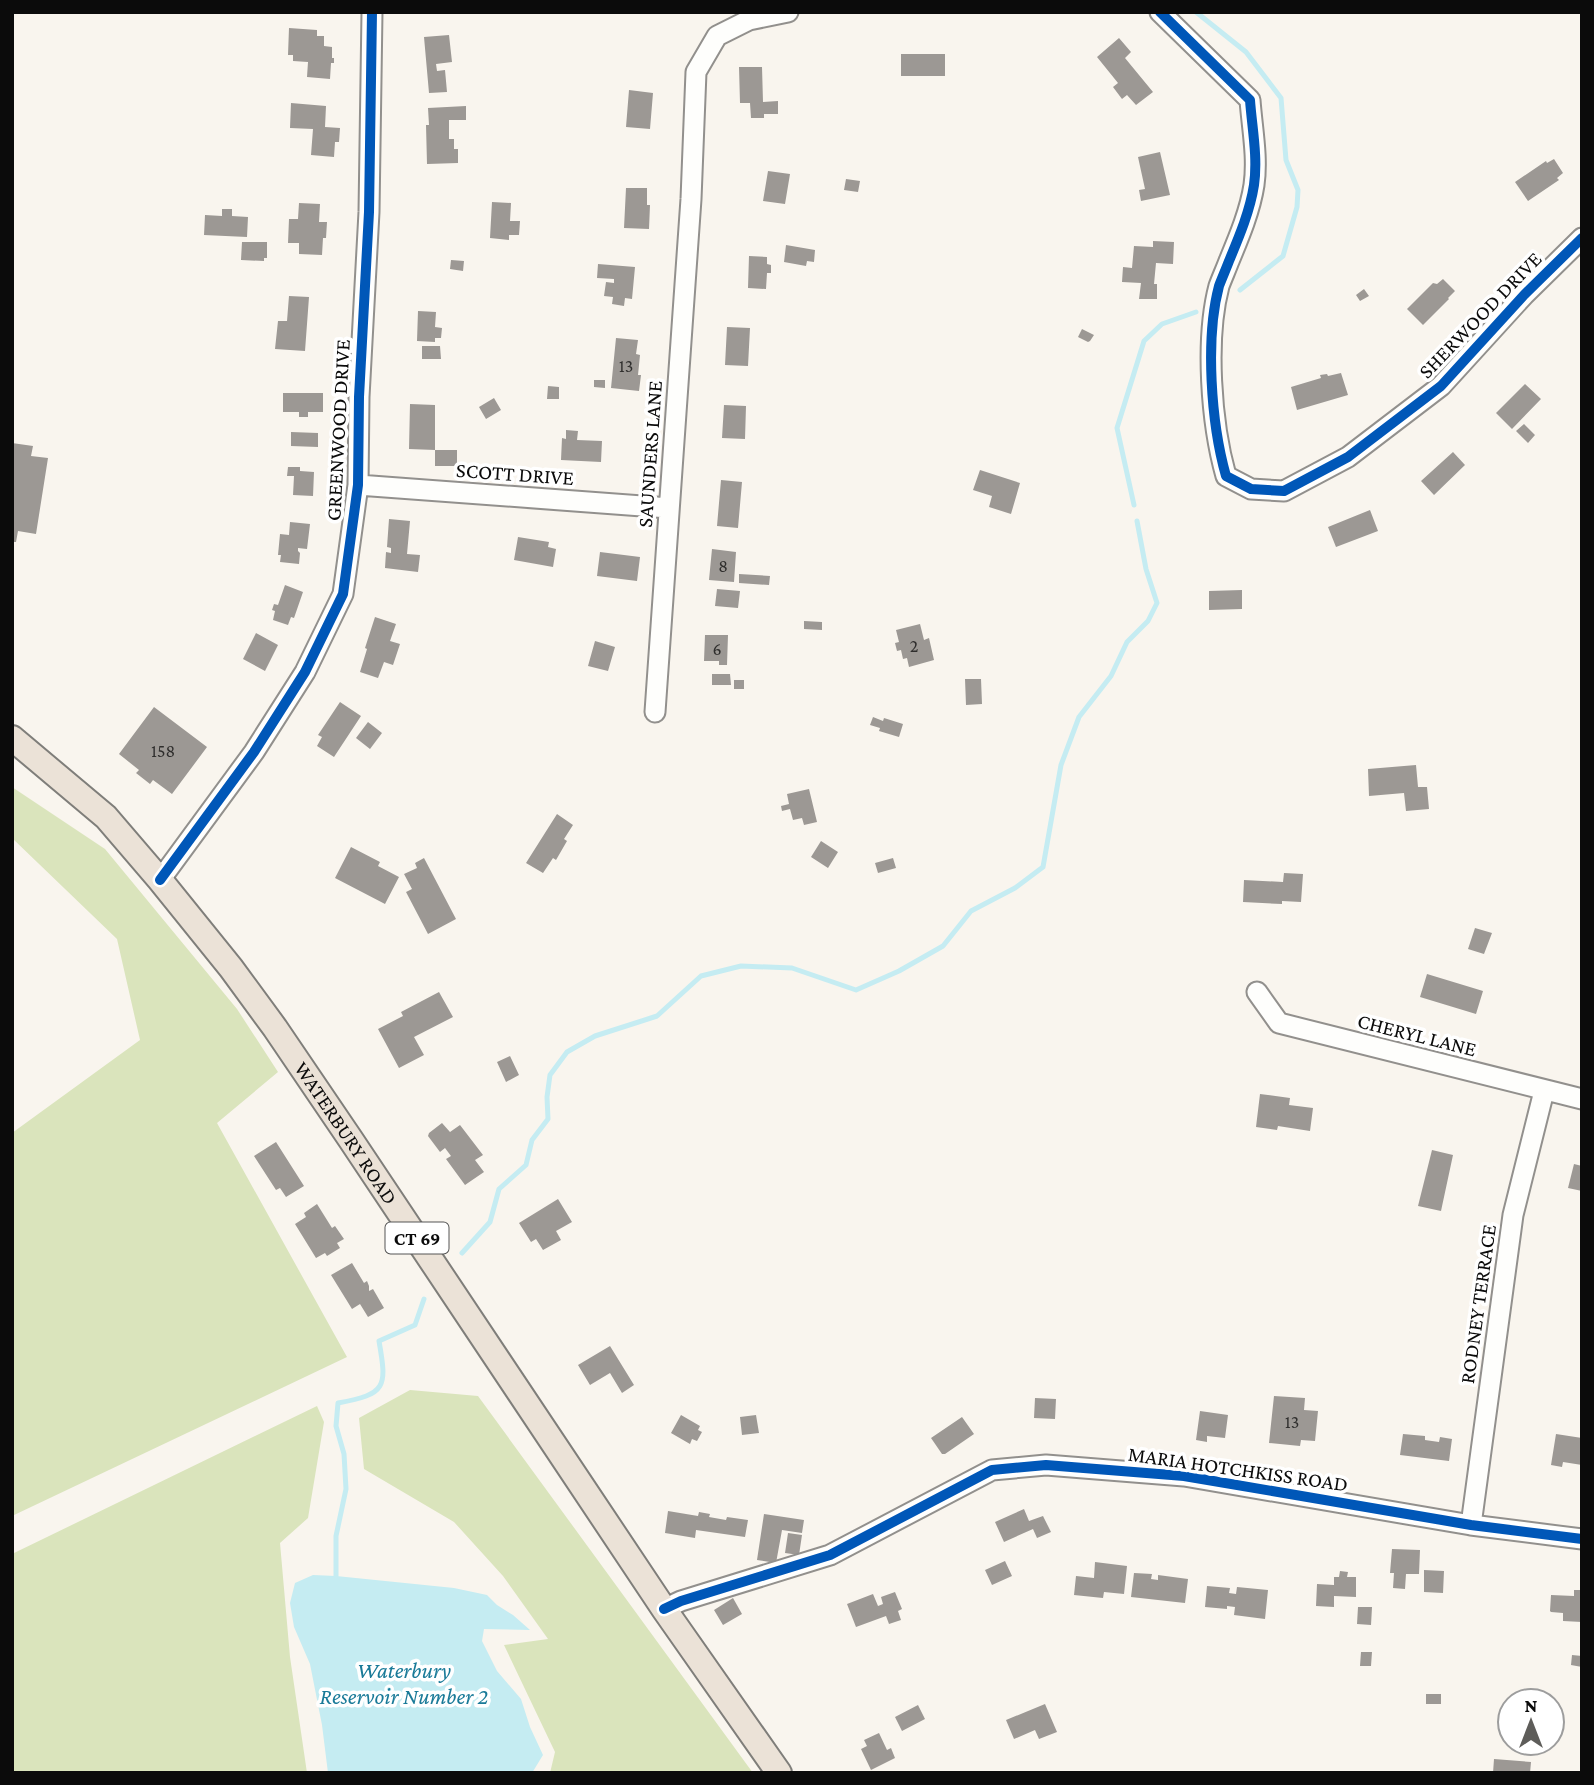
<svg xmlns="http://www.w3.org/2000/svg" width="1594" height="1785" font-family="'Crimson Pro',serif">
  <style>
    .forest { fill: #dae4bc }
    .water { fill: #c5ecf2 }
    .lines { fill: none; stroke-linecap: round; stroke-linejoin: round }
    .stream { stroke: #c5ecf2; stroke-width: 5 }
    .building { fill: #9c9894 }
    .minor-casing { stroke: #92908d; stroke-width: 23 }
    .major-casing { stroke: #7f7e7a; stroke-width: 28 }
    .minor { stroke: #fefefc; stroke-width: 19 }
    .major { stroke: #ebe2d7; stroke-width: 24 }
    .cycleway-casing { stroke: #fff; stroke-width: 15 }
    .cycleway { stroke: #0057b8; stroke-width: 10 }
    .labels { text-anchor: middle; stroke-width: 7; stroke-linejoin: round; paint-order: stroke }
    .number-label { font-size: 18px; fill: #2f2e2d }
    .shield { fill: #fff; stroke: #545454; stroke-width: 2 }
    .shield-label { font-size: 19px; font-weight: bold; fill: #0b0b0b }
    .street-label { font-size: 21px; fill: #0b0b0b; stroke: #fff }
    .water-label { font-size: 23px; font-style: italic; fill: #197a98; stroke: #fff }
  </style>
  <rect width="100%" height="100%" fill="#f9f5ee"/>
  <!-- forest -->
  <path class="forest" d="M12 787 105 849 237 1009 278 1072 217 1123 347 1357 12 1516V1133L140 1040 117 939 12 838Z
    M410 1390 478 1396 753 1773H550L555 1752 504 1645 548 1639 503 1576 454 1522 364 1469 359 1418Z
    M317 1406 324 1422 308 1518 280 1543 290 1657 307 1773H12V1554Z"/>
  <!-- water -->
  <path class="water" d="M313 1575 336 1576 454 1588 487 1595 497 1605 513 1615 530 1630 484 1629 482 1641 497 1671 521 1699 530 1727 543 1755 532 1773H328L322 1725 310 1664 294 1627 290 1603 295 1583Z"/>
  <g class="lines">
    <!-- stream -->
    <path class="stream" d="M1196 12 1246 52 1281 98 1286 160 1298 190 1297 207 1283 256 1240 290
      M1134 505 1117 428 1144 341 1162 324 1196 312
      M462 1253 490 1222 499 1189 526 1165 532 1140 548 1119 547 1097 550 1075 567 1052 595 1036 657 1016 701 976 741 966 792 968 856 990 899 971 943 946 971 911 1015 888 1043 867 1061 765 1079 717 1111 676 1127 642 1148 621 1157 603 1146 569 1137 521
      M336 1576V1536L346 1489 344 1454 336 1426 338 1403C387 1394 387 1387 379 1341L415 1325 424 1299"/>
  </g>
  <!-- building -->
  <path class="building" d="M289 28 317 30V36H324V46L332 47V58H334V63H331L330 79 307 77 308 62 293 61V55H288Z
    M449 35 452 62 436 64 437 71 445 70 447 92 429 93 424 37Z
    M1119 38 1131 52 1125 58 1153 92 1136 105 1127 95 1122 99 1113 87 1118 83 1097 57Z
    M901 54H945V76H901Z
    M739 67H762L763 102 778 101V114H764V118H751L750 103H740Z
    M629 90 653 93 650 129 626 127Z
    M291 103 326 106 325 127 340 128 339 142H335L334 157 311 155 313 129 290 128Z
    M466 106V120H449V139H454V149H458V163L427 164 426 125H429L428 108Z
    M1160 152 1170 195 1141 201 1139 190 1145 189 1138 157Z
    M1554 159 1563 173 1557 178 1559 180 1528 201 1515 182 1546 161 1547 163Z
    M768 171 790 174 785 204 763 201Z
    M846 179 860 181 858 192 844 190Z
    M626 188H647V205H650L649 229 624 228Z
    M492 202 511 203 510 221H520L519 235H509V240L490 238Z
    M299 203 320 204 319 222H327L326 238H323L322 255 299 254V243H288L289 219H298Z
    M222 209H232V216L248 217 247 237 204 235 205 215 222 216Z
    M1153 241 1174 242 1173 264 1156 263 1154 284H1157V299H1139L1141 283 1122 282 1123 267 1132 268 1134 246 1153 247Z
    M242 242H267V258H264V261L241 260Z
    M786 245 815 250 814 262 807 261 806 266 784 262Z
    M749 256 767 257V264L771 265V273H767L766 289 748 288Z
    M451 260 464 261 463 271 450 269Z
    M598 264 635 267 632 299 625 298 624 306 612 304 613 297 604 296 606 282 614 283V279L597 278Z
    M1443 279 1455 291 1448 298 1449 299 1423 325 1407 309 1433 283 1437 284Z
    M1364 289 1369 296 1360 301 1356 295Z
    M289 296 309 297 305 351 275 349 278 321H287Z
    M418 311 436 312 435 327 442 328 441 338H435V342L417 341Z
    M727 327 750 328 748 366 725 365Z
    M1082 329 1094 335 1090 341 1088 342 1078 337Z
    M616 338 638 340 636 354 640 355 638 375H641L639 391 611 388Z
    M422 346H440L441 359H422Z
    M1341 373 1348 395 1297 410 1291 387 1321 378 1320 375 1327 374 1328 376Z
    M594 380H605V388L594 387Z
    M1525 384 1541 399 1512 429 1496 413Z
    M548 386 559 387V399H547Z
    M283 393H323V412H308V417H299V412H283Z
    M494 398 501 410 486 419 479 407Z
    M410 404 435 405V450H457V466H435V450L409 449Z
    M724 405 746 406 745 439 722 438Z
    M1524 424 1535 435 1528 443 1516 431Z
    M566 430 578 431 577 440 602 441 601 462 561 460 562 438 566 439Z
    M291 432 318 433V447L291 446Z
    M12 443 33 446 31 456 48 458 36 534 18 531 16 542H12Z
    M1453 452 1465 465 1434 495 1421 481Z
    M288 467H300V471L314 472 313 496 293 495 294 476H287Z
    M980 470 1020 483 1011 514 989 507 992 496 973 490Z
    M721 480 742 482 738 528 717 526Z
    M1370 510 1378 531 1336 547 1328 527Z
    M389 519 410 521 407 554 420 555 418 572 385 568 386 552 391 553V548L387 547Z
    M290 522 310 524 307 549 298 548V551L300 553 299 564 280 562 281 555H278L280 534 289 535Z
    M518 537 549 542 548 547 556 549 553 567 514 560Z
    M712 549 736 552 734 582 709 580Z
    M600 552 640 557 637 581 597 576Z
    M739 574 770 576 769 585 739 583Z
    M285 585 303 592 294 618 291 617 288 625 273 620 275 611 272 610 274 604 278 605Z
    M717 589 740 591 738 608 715 606Z
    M1242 590V609L1209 610V591Z
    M375 617 396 624 390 641 400 644 393 665 384 662 378 678 360 672 367 649 365 648Z
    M804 621 822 622V630L804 629Z
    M920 624 924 640 929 638 934 660 909 667 907 658 903 659 901 650 897 651 895 643 899 642 896 630Z
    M256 633 278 645 265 671 243 659Z
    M705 635H728L727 665H719V661H704Z
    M595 641 615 647 608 671 588 666Z
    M712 674H730L731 685H712Z
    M965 679H981L982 704 966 705Z
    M734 680H744V689H734Z
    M340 702 361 716 334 757 317 746 322 737 318 735Z
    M154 707 207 747 172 794 153 780 150 784 136 773 139 770 119 754Z
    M873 717 883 721 884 718 903 724 899 737 879 731 880 728 870 725Z
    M368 722 382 733 370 749 356 738Z
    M1416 765 1418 787H1427L1429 809 1406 811 1404 793 1369 796 1368 769Z
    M809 789 817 822 804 825 802 818 793 820 790 809 782 811 781 806 789 804 787 794Z
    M557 814 573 825 564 839 567 841 556 860 553 858 543 873 526 863Z
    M821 841 838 852 828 868 811 857Z
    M351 847 380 862 378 866 399 877 385 904 335 878Z
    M424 858 456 919 428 934 406 892 412 889 404 874 417 868 415 863Z
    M893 858 896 868 878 873 875 863Z
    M1284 873 1303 874 1301 902 1282 901V904L1243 902 1244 880 1283 882Z
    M1475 928 1492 933 1484 954 1468 949Z
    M1427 974 1483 991 1476 1014 1420 997Z
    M439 992 453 1017 414 1037 424 1055 399 1068 378 1029 403 1016 401 1012Z
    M510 1056 519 1075 506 1082 497 1062Z
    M1260 1094 1290 1098 1289 1105 1313 1108 1310 1131 1278 1126 1277 1130 1256 1127Z
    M442 1123 450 1132 460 1125 483 1155 475 1160 484 1172 465 1185 446 1159 451 1156 445 1148 440 1152 428 1136 429 1133Z
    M276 1142 304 1186 286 1197 280 1188 276 1190 254 1156Z
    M1432 1150 1453 1155 1441 1211 1418 1206Z
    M1574 1164 1582 1166V1191L1568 1188Z
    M558 1199 572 1222 556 1231 561 1240 543 1250 536 1239 531 1242 519 1223Z
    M317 1204 332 1228 335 1226 344 1239 337 1243 340 1248 327 1256 325 1253 316 1258 295 1224 306 1217 304 1213Z
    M352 1263 364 1283 367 1281 369 1286V1291L373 1289 384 1308 368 1317 360 1304 352 1309 331 1275Z
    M610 1346 634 1385 622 1393 610 1373 590 1385 578 1365Z
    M1274 1396 1305 1398 1304 1410 1318 1411 1315 1441 1301 1440 1300 1446 1269 1443Z
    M1035 1398 1056 1399 1055 1419 1034 1418Z
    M1200 1411 1228 1415 1225 1438 1207 1436V1442L1196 1440Z
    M681 1415 700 1426 698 1430 702 1432 697 1441 692 1439 690 1444 671 1433Z
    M756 1415 759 1433 742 1435 740 1417Z
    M962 1417 974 1434 945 1454H942L931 1438Z
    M1403 1434 1425 1436V1440L1439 1442 1440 1437 1452 1439 1449 1461 1400 1455Z
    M1556 1434 1582 1438V1465L1563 1462 1562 1467 1551 1465Z
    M1024 1509 1029 1521 1043 1516 1051 1532 1037 1538 1033 1529 1004 1542 995 1522Z
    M668 1511 698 1516 699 1512 710 1514 709 1517 726 1520 727 1517 748 1520 745 1537 696 1530 695 1538 665 1533Z
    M764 1514 804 1520 802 1533 782 1530 776 1563 757 1560Z
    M788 1533 802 1535 799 1555 785 1553Z
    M1392 1549 1420 1550 1419 1574H1406L1405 1589 1393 1588 1394 1573H1390Z
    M1005 1561 1012 1576 992 1585 985 1570Z
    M1095 1562 1127 1566 1124 1594 1104 1592 1103 1598 1074 1595 1076 1576 1094 1578Z
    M1424 1570 1444 1571 1443 1593 1424 1592Z
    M1340 1571 1348 1572 1347 1577H1356V1597L1334 1596V1607L1316 1606 1317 1584 1334 1585V1577H1339Z
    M1134 1573 1152 1574 1151 1579 1158 1580V1575L1188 1579 1185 1603 1131 1597Z
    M1207 1586 1230 1588 1229 1593 1236 1594 1237 1587 1268 1590 1265 1619 1234 1615 1235 1607 1227 1606V1609L1205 1607Z
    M1574 1590H1582V1622L1563 1621V1613L1551 1612 1550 1611 1551 1595 1574 1596Z
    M895 1592 902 1609 898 1611 901 1620 889 1624 886 1616 856 1627 847 1604 873 1594 878 1606 883 1604 881 1597Z
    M733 1598 742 1614 723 1625 714 1610Z
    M1358 1607H1372L1371 1625 1357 1624Z
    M1361 1652H1372L1371 1666H1360Z
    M1572 1655 1582 1656V1667L1571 1665Z
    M1426 1694H1441V1704H1426Z
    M1045 1704 1057 1732 1039 1739 1035 1730 1014 1739 1006 1720Z
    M918 1705 925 1719 902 1731 895 1717Z
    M879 1733 887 1750 891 1748 895 1758 871 1770 861 1749 867 1746 864 1740Z
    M1494 1759 1531 1762 1530 1773H1493Z"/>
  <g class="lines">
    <!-- minor casing -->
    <g class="minor-casing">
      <path id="minor" d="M1160 12 1250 100C1252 128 1258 157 1254 185 1250 211 1239 237 1229 261 1226 269 1222 278 1219 286 1205 339 1211 423 1226 476L1251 489 1284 491 1348 457 1441 386 1524 295 1582 238
        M358 485 669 508
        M655 712 691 199 696 72 717 36 749 20 788 12
        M160 880 254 752 305 672 343 594 358 485 359 397 369 212 372 12
        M1257 992 1279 1023 1582 1099
        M1471 1525 1513 1215 1544 1091
        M664 1609 681 1601 830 1555 992 1470 1046 1465 1184 1476 1471 1525 1582 1539"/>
    </g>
    <!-- major casing -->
    <g class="major-casing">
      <g id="major">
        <path id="s1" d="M12 738 106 817 160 880 231 968 275 1028 351 1140 664 1609 779 1773"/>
      </g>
    </g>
    <!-- minor -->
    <use href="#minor" class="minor"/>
    <!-- major -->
    <use href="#major" class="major"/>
    <!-- cycleway casing -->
    <g class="cycleway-casing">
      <path id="cycleway" d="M1160 12 1250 100C1252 128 1258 157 1254 185 1250 211 1239 237 1229 261 1226 269 1222 278 1219 286 1205 339 1211 423 1226 476L1251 489 1284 491 1348 457 1441 386 1524 295 1582 238
        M160 880 254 752 305 672 343 594 358 485 359 397 369 212 372 12
        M664 1609 681 1601 830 1555 992 1470 1046 1465 1184 1476 1471 1525 1582 1539"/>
    </g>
    <!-- cycleway -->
    <use href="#cycleway" class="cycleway"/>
  </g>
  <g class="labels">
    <!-- number labels -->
    <g class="number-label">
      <text x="626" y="372">13</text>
      <text x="723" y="572">8</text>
      <text x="914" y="652">2</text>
      <text x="717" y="655">6</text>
      <text x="163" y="757">158</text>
      <text x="1292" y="1428">13</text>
    </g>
    <!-- shield labels -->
    <rect class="shield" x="385.5" y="1222.5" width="63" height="31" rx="5"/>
    <g class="shield-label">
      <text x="417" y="1245">CT 69</text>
    </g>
    <!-- street labels -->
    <g class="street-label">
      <text transform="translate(1480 315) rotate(-46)" y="7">SHERWOOD DRIVE</text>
      <text transform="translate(338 430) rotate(-87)" y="7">GREENWOOD DRIVE</text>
      <text transform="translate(650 454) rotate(-86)" y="7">SAUNDERS LANE</text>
      <text transform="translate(515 474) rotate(4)" y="7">SCOTT DRIVE</text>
      <text transform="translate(1417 1035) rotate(14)" y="7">CHERYL LANE</text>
      <text dy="7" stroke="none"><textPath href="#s1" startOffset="520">WATERBURY ROAD</textPath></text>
      <text transform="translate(1478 1304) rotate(-82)" y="7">RODNEY TERRACE</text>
      <text transform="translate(1238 1469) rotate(8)" y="7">MARIA HOTCHKISS ROAD</text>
    </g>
    <!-- water labels -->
    <g class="water-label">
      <text x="404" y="1678">Waterbury<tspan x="404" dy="26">Reservoir Number 2</tspan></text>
    </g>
  </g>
  <!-- border -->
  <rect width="1594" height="1785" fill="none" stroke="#0b0b0b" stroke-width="28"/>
  <!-- north arrow -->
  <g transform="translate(1531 1722)"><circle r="33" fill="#ffffff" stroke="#9d9d9d" stroke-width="2"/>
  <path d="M0-5L12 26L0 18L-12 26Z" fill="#5e5d5a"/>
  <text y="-10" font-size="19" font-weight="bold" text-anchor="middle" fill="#0b0b0b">N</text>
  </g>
</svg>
